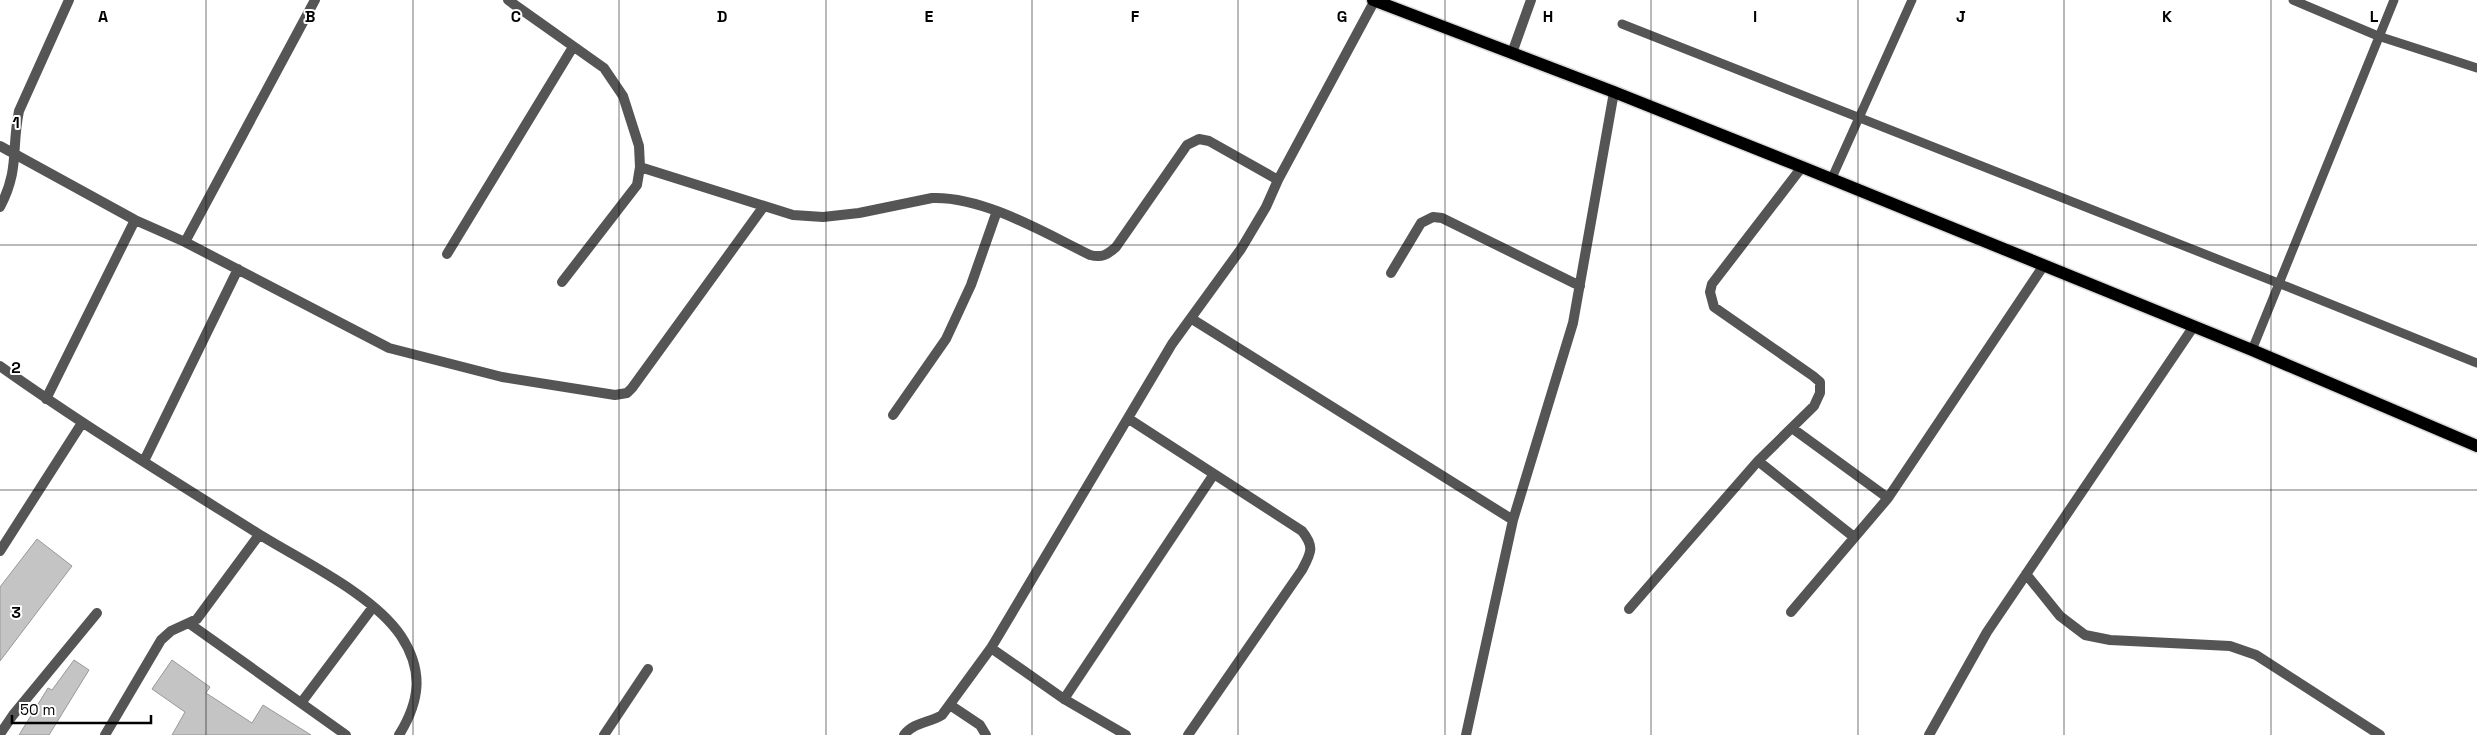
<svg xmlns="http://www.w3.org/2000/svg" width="2477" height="735" font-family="'Space Grotesk',sans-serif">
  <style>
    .building { fill: #c4c4c4; stroke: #999 }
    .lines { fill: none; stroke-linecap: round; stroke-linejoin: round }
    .primary-casing { stroke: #dbdbdb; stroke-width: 15 }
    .lane { stroke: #555; stroke-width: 9 }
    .street { stroke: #555; stroke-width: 10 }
    .primary { stroke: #000; stroke-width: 12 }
    .grid { fill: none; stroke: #000; stroke-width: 1; stroke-opacity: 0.55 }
    .grid-label { font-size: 16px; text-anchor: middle; font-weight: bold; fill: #000; stroke: #fff; stroke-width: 4; stroke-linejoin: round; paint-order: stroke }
  </style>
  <rect width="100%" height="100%" fill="#fff"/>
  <!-- building -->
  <path class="building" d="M37 539 72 566 0 661V587Z
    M74 660 89 670 49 735H19L48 688 52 690Z
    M172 660 210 687 206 693 252 723 263 705 311 735H172L185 712 152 689Z"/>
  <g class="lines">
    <!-- primary casing -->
    <g class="primary-casing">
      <path id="primary" d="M1373 0 1614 92 1802 167 2252 350 2477 446"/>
    </g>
    <!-- lane -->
    <path class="lane" d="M2293 0 2378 36 2477 68
      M1622 24 2278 283 2477 363
      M1831 180 1912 0
      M2252 350 2394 0"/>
    <!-- street -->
    <path class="street" d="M508 0 604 68 623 96 639 146 640 167 637 185 562 282
      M1512 53 1531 0
      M0 146 135 220 185 242 389 348 502 377 615 395 627 393 632 388 764 206
      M640 167 793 215 823 217 859 213 932 198C983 196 1045 233 1090 255 1102 258 1107 255 1116 247L1187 145 1199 139 1209 141 1278 180
      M0 207C20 169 11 149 19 111L69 0
      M185 242 315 0
      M447 254 573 47
      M1391 273 1421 223 1433 217 1442 218 1580 286
      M1192 319 1513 520
      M0 366C83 425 171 479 257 533 300 560 373 594 401 636 424 671 420 701 399 735
      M46 399 135 220
      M893 415 946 339 971 285 997 211
      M1129 419 1302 531C1315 547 1311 553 1302 570L1188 735
      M1792 428 1888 498
      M144 461 238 269
      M1758 461 1854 537
      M0 551 82 423
      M2026 574 2060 616 2085 635 2110 640 2230 646 2256 655 2380 735
      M1629 609 1758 461 1814 406 1820 393V382L1813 376 1714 307 1710 292 1712 284 1802 167
      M1791 612 1888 498 2044 265
      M190 624 346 735
      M991 648 1064 699 1126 735
      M1064 699 1214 474
      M301 703 373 607
      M950 705 980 725 986 735
      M0 734 13 715 97 613
      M105 735 161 640 171 631 197 619 259 535
      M604 735 648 669
      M904 735C914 722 929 723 942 715L991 648 1172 344 1241 249 1266 207 1278 180 1375 0
      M1466 735 1513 520 1573 323 1614 92
      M1929 735 1987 632 2194 326"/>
    <!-- primary -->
    <use href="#primary" class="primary"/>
  </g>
  <!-- grid -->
  <path class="grid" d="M206 0V735M413 0V735M619 0V735M826 0V735M1032 0V735M1238 0V735M1445 0V735M1651 0V735M1858 0V735M2064 0V735M2271 0V735M0 245H2477M0 490H2477"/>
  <g class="grid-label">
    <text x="103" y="22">A</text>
    <text x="310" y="22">B</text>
    <text x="516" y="22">C</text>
    <text x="722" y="22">D</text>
    <text x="929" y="22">E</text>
    <text x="1135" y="22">F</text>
    <text x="1342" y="22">G</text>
    <text x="1548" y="22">H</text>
    <text x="1755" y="22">I</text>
    <text x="1961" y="22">J</text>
    <text x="2167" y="22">K</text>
    <text x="2374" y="22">L</text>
    <text x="16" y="128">1</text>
    <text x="16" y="373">2</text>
    <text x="16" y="618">3</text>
  </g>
  <!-- scale -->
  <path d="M12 715v8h139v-8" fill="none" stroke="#000000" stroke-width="2.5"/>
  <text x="20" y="715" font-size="15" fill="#000000" stroke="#ffffff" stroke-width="4" paint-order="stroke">50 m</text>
</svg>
